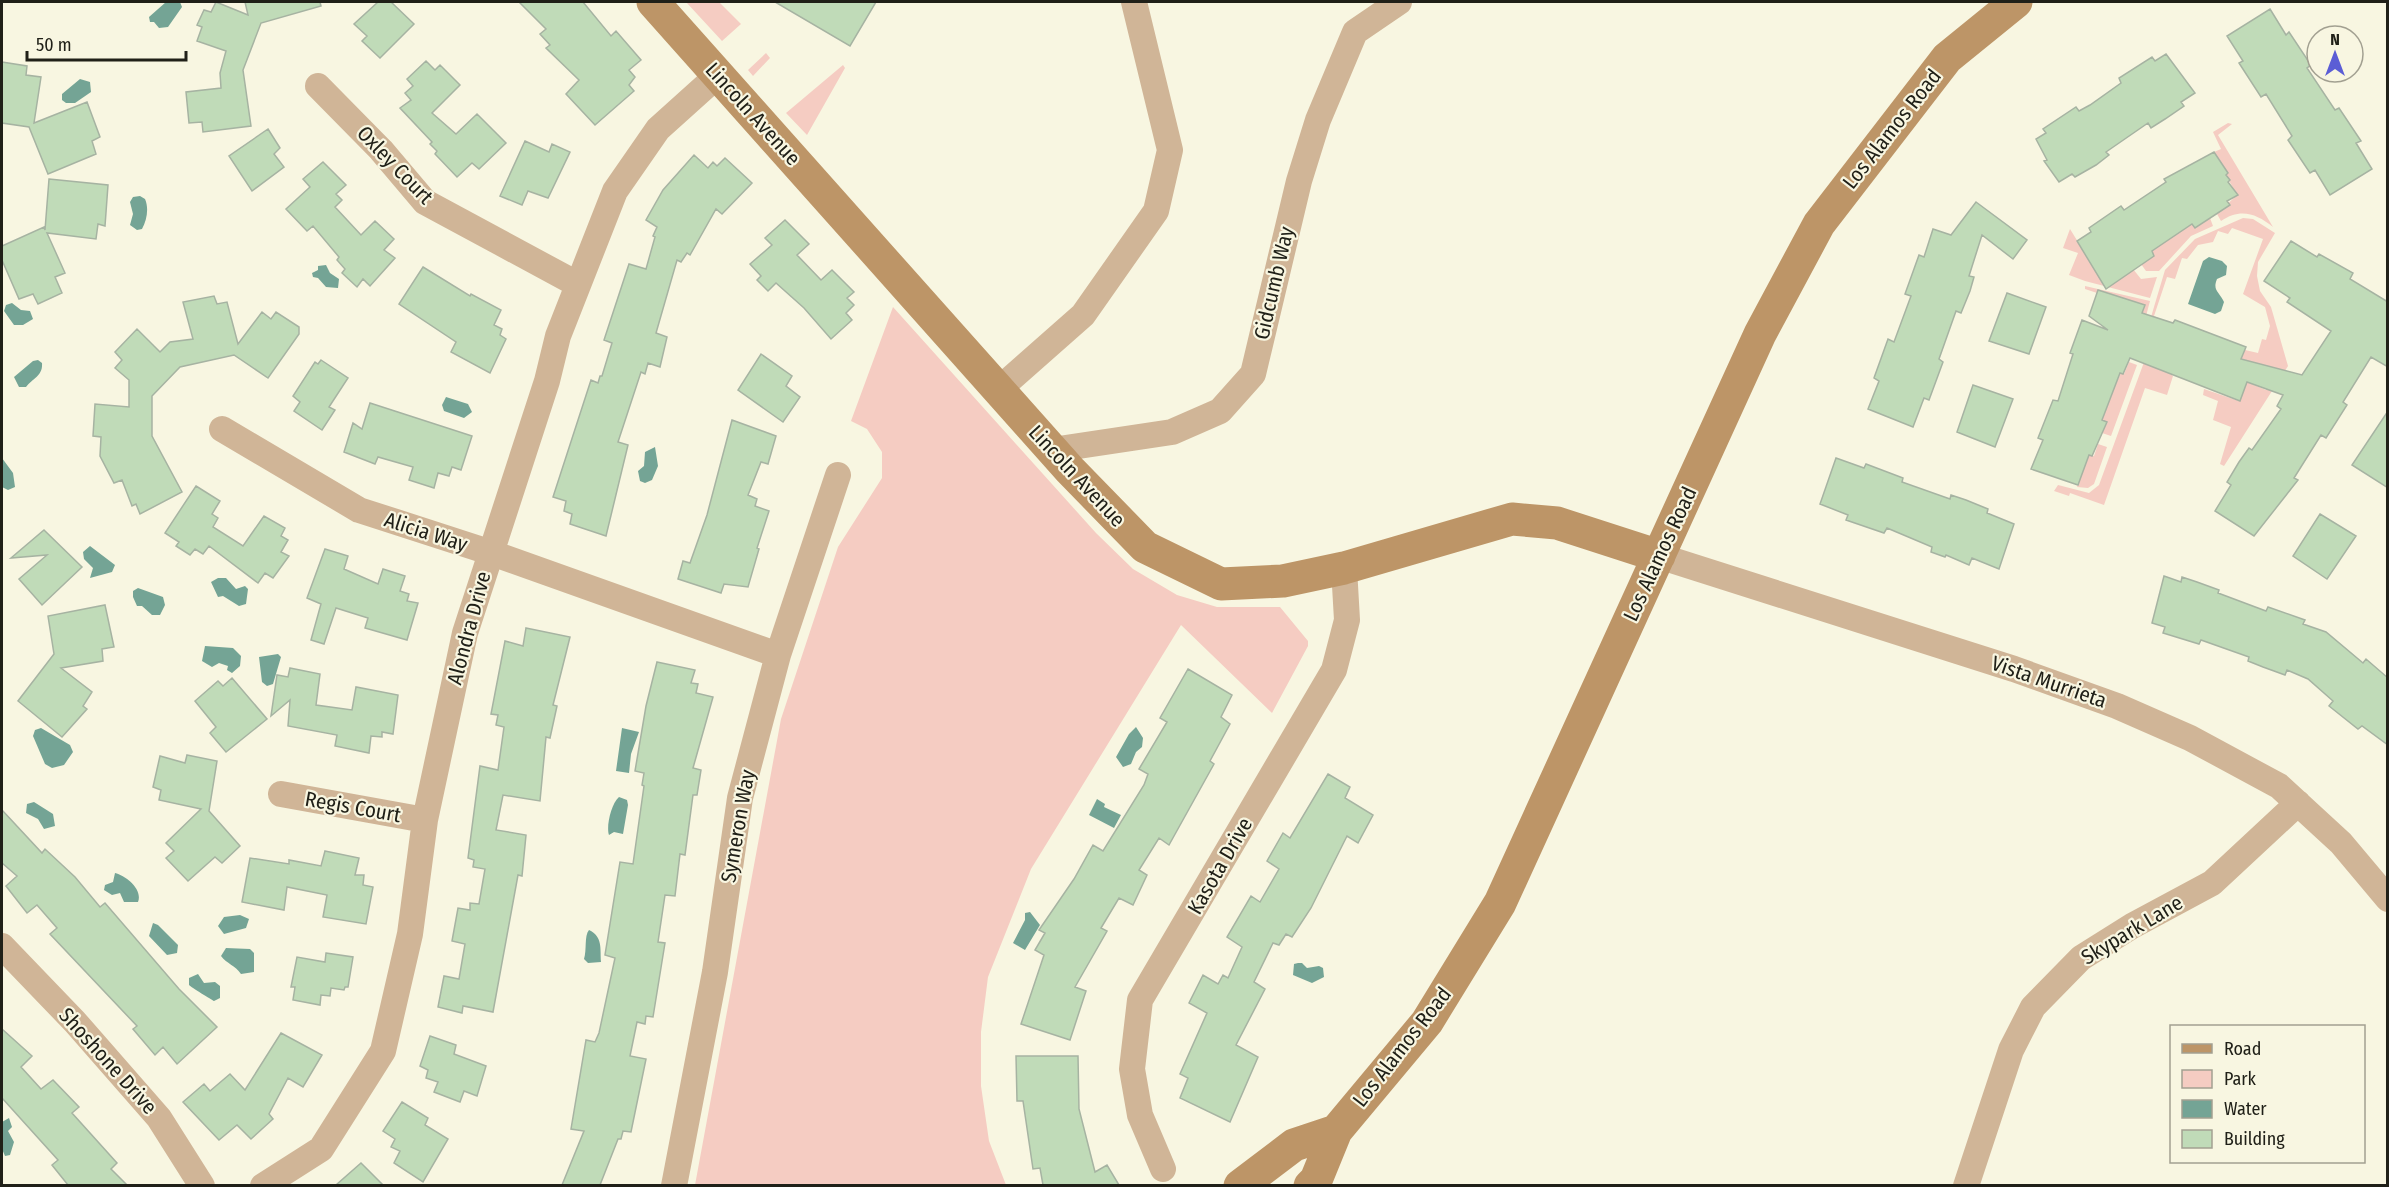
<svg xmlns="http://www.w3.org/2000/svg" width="2389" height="1187" font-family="'Fira Sans Condensed',sans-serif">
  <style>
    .green { fill: #f5ccc2 }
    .water { fill: #74a495 }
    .building { fill: #c0dbb8; stroke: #a6b3a2; stroke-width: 1.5 }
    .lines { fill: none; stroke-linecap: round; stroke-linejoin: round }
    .street { stroke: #d0b597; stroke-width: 26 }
    .secondary { stroke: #bd9567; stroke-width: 33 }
    .labels { text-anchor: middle; stroke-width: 4.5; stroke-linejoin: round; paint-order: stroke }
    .street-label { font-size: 21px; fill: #202018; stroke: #f8f6e1 }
  </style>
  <rect width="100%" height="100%" fill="#f8f6e1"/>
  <!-- green -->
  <path class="green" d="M686 2H719L741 24 722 41Z
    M766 53 770 58 753 76 748 70Z
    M843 65 845 68 807 135 786 113Z
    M2228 123 2232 124 2218 135 2273 227C2256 213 2240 208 2221 221L2217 214 2237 195 2226 175 2228 173 2214 152 2221 149 2213 132Z
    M2210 218 2213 226 2191 236 2159 271H2146L2141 264 2154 256 2152 251 2173 236 2181 227 2183 230 2192 224 2196 228Z
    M2243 218 2253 219 2275 233 2258 262 2257 276 2260 291 2271 307 2288 366 2224 466 2220 464 2231 427 2213 420 2218 401 2203 395 2204 389 2239 401 2247 382 2266 390 2272 368 2241 359 2245 350 2258 353 2262 339 2266 340 2270 326 2265 307 2243 294 2263 239 2232 228 2228 234 2218 231 2213 242 2198 245 2187 259 2182 258 2175 279 2167 277 2154 316 2163 320 2151 317 2165 270 2195 239Z
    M2070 229 2091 263 2133 269 2141 279 2157 277 2150 298 2085 281 2069 275 2078 253 2063 248Z
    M2085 286 2150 301 2146 316 2134 335 2144 305 2099 290 2097 293 2085 289Z
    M893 307 1096 533 1133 569 1177 595 1217 607H1280L1308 641V646L1272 713 1181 625 1031 869 988 977 981 1032V1086L989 1141 1006 1185H695L781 719 838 547 882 478V452L867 429 851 421Z
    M2147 354 2173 376 2167 395 2145 388 2104 505 2070 493 2069 496 2054 491 2058 485 2089 493 2099 485Z
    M2129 362 2137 365 2111 436 2102 433 2107 422 2102 420 2112 394 2113 382 2116 383 2121 373 2124 374Z
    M2098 444 2107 447 2094 484 2088 488 2077 487 2089 455 2094 456Z"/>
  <!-- water -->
  <path class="water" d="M166 2H180L182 7 168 27 159 28 154 22H150L149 17Z
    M80 79 90 82 91 92 75 103H66L62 100V94Z
    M140 196 145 199C149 208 147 220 142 229L137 230 130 225 133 214 130 202 133 197Z
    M2209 257 2222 261 2227 266 2226 275 2217 279C2212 291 2220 292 2224 302L2221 311 2215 314 2188 304 2203 261Z
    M326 265 330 273 339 279 338 288 326 287 318 278 313 277 312 273 318 270V266Z
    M12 303 21 310 30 311 33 319 23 325H14L4 311 6 305Z
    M38 360 42 363C43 376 33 378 26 387H19L14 377 33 361Z
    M446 397 468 404 472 412 464 418 444 411 442 405Z
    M655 447 658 466 652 480 645 483 640 481 638 471 644 466 645 452Z
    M2 458 13 473 15 487 8 490 2 487Z
    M90 546 115 565 112 572 90 578 93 568 84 559 83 552Z
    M218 578H226L236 589 245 586 248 589 246 604 239 606 223 596 218 597 211 582Z
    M138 588 163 597 165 605 160 615H152L142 606H137L133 597V591Z
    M205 646 233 648 241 656 240 666 232 673 227 670 228 666 219 663 212 667 202 661Z
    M278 654 281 657 273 684 267 686 262 682 259 657Z
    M1136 727 1143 738 1142 747 1136 752 1131 764 1123 767 1116 757 1129 734Z
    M41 728 70 745 73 752 64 765 52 768 45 764 33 736 35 730Z
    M622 728 639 732 631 754 629 773 616 771Z
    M619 797 627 800 628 805 623 834 614 832 609 835C606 827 611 804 619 797Z
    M1097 799 1105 804 1104 807 1121 815 1114 828 1089 815Z
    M34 802 53 814 55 826 44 829 38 819 26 813 27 804Z
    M115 873C126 876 143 889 138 902H124L120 893 112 895 104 890 105 885 113 882Z
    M1030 912 1040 925 1025 950 1013 943 1025 920V913Z
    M240 915 249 919 246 928 224 934 218 926 224 917Z
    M153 923 158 925 178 945 177 953 167 955 149 936Z
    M589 930C603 937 600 948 601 962L588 963 584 959C587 950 584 936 589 930Z
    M226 948 250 949 254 953V972L241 974C235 965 227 964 221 956Z
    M1298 963H1302L1307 968 1319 966 1323 968 1324 977 1312 983 1293 975 1294 964Z
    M198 974 204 983 215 982 220 986V998L214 1001C212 1000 191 987 189 985V978Z
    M9 1118 12 1127 8 1131 14 1142 10 1155 5 1156 2 1149V1122Z"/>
  <!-- building -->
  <path class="building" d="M216 2 248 15 245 2H320L321 6 261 23 243 70 251 126 203 132 202 122 189 123 186 92 221 88 220 73 226 51 197 41 202 27 197 25 204 10 211 12Z
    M378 2H391L414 24 380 58 362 41 367 36 354 24Z
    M519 2H583L611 36 616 31 641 60 629 70 635 77 629 85 634 91 595 125 566 94 579 80 546 48 550 45 540 34 546 29Z
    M775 2H876L850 46Z
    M2270 9 2286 35 2289 32 2311 65 2307 68 2335 110 2339 108 2361 141 2356 143 2372 169 2330 195 2315 170 2310 173 2288 140 2292 136 2266 94 2261 97 2239 63 2243 61 2227 36Z
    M2166 54 2195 93 2181 102 2184 106 2165 119 2151 128 2148 123 2106 152 2109 155 2096 165 2075 177 2072 174 2059 182 2044 161 2047 160 2036 139 2046 133 2043 129 2076 107 2079 111 2090 105 2121 83 2119 78 2152 57 2155 61Z
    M426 61 435 70 440 65 460 85 432 113 456 134 477 114 506 143 479 169 472 163 457 177 435 154 437 151 430 144 432 142 400 108 411 100 405 93 413 86 407 79Z
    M2 62 27 66 26 75 41 77 34 123 87 102 100 137 92 141 96 154 48 174 29 127 2 123Z
    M268 129 280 148 274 154 284 167 252 191 229 156Z
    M525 141 549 152 552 144 570 152 548 198 528 191 522 205 500 196Z
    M2214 152 2228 173 2226 175 2230 180 2228 182 2238 195 2227 201 2230 205 2195 228 2192 224 2152 251 2154 256 2106 289 2077 241 2091 232 2089 228 2121 206 2124 210 2166 182 2164 179Z
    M694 155 708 168 713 162 717 166 725 158 752 183 722 214 716 209 690 255 687 253 681 262 677 260 656 333 667 337 660 367 648 363 645 374 641 372 618 442 628 445 606 536 570 524 572 514 564 511 566 501 553 497 591 380 598 383 600 376H602L612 343 604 340 629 264 646 269 655 237 653 236 657 227 646 220 663 190Z
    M323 162 346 185 336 194 342 200 335 207 361 235 375 221 394 239 384 250 395 258 370 286 363 279 357 287 342 273 345 269 337 260 339 257 313 226 307 231 286 209 310 187 303 179Z
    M49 179 108 185 105 226 98 224 96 239 47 233 65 273 55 277 62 293 38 304 33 294 19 299 2 260V246L44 227 45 230Z
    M1976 202 2027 240 2013 259 1982 235 1969 276 1974 277 1970 291 1961 313 1956 311 1939 359 1943 362 1929 400 1924 398 1913 427 1868 409 1879 381 1874 378 1888 339 1894 342 1911 296 1905 294 1919 255 1924 257 1933 229 1951 235Z
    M785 220 809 244 797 255 821 280 832 270 854 292 847 298 854 305 846 313 852 320 831 339 804 308 776 283 768 291 757 280 761 276 750 264 772 245 765 238Z
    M2291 241 2317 257 2319 254 2353 273 2350 279 2388 302V367L2371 357 2343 402 2347 405 2326 438 2321 435 2294 478 2298 480 2254 536 2215 511 2231 485 2227 482 2239 462 2249 448 2252 450 2281 409 2277 406 2283 395 2247 382 2240 401 2130 358 2123 374 2120 373 2102 420 2107 422 2092 456 2089 455 2078 485 2031 469 2043 440 2038 438 2053 400 2058 401 2073 354 2070 353 2082 320 2108 330 2089 316 2098 290 2145 305 2142 313 2173 323 2175 320 2246 347 2241 359 2302 375 2331 331 2287 302 2290 298 2264 281Z
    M423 267 470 296 471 294 501 310 494 325 502 329 500 335 506 339 490 373 451 352 456 342 399 304Z
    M2007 293 2046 307 2029 354 1989 341Z
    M214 296 217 304 227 302 238 344 262 312 271 319 276 312 299 327V334L268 378 234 355 180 367 152 396V436L182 492 140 514 136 504 132 506 122 480 114 483 100 456 101 437 93 436 95 404 129 407V380L115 368 122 360 115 352 137 329 160 352 170 342 193 339 183 302Z
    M761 354 792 376 786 386 800 397 783 422 738 390Z
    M321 360 348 378 329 407 335 410 322 430 294 411 300 402 293 396 315 362 318 364Z
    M1973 385 2013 399 1995 447 1957 432Z
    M370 403 472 436 461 470 452 467 449 476 438 473 434 488 409 480 413 467 378 457 375 464 344 452 353 423 362 429Z
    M2388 411V488L2352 465Z
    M732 420 776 436 768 464 761 462 748 495 757 499 755 506 769 511 757 548 759 549 748 587 724 584 721 593 678 579 683 561 690 563 707 515Z
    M1836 458 1864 468 1866 464 1903 478 1902 482 1950 499 1951 495 1966 500 1988 509 1987 513 2014 524 1999 569 1972 558 1969 565 1946 555 1945 557 1931 552 1932 547 1887 528 1884 533 1846 520 1848 515 1820 504Z
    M196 486 220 501 212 514 218 518 213 527 243 546 264 516 285 528 281 536 288 540 281 552 289 556 273 578 265 573 258 583 209 546 203 554 195 549 190 555 176 546 179 542 165 533Z
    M2320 514 2356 536 2327 579 2293 556Z
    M44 530 82 567 42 605 19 579 47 555 11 558Z
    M325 549 348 556 344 569 378 584 383 569 405 576 400 591 409 594 407 601 418 603 407 640 365 628 368 618 336 608 324 644 311 640 321 604 307 598Z
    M2164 576 2181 582 2182 577 2197 582 2219 590 2218 593 2266 611 2268 607 2305 620 2303 624 2326 632 2363 663 2366 659 2388 678V745L2362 726 2358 729 2329 706 2333 701 2308 679 2287 670 2285 675 2263 667 2248 661 2249 657 2201 640 2199 644 2163 633 2165 627 2152 623Z
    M105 605 114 647 102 649 103 661 61 668 92 692 83 706 87 709 62 737 18 701 54 654 48 616Z
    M526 628 570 637 553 705 557 706 550 738 546 737 540 801 503 795 496 830 526 835 522 876 518 875 493 1012 463 1006 462 1013 438 1007 444 976 459 979 465 944 452 941 458 908 470 910V903L479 904 485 869 473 867 474 860 468 858 480 766 498 770 504 727 496 725 498 715 491 714 505 641 523 646Z
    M657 662 695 670 691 683 698 684 696 693 713 697 693 768 701 770 697 795H693L685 855 680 854 675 896 665 895 658 942 665 943 653 1017 646 1016 645 1024 637 1022 630 1056 646 1059 631 1132 623 1131 621 1139H618L600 1185H562L584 1131 571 1129 586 1040 595 1042 599 1033 615 958 605 955 620 862 633 864 644 786 642 785 644 773 635 771 646 706Z
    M290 668 320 674 316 705 352 710 356 687 398 695 393 734 382 732V737L371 736 369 753 335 746 337 735 288 726 290 700 271 716 277 675 288 677Z
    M1188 669 1232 695 1221 717 1230 724 1210 761 1214 764 1169 845 1159 838 1139 870 1147 875 1133 905 1119 898 1101 928 1107 931 1075 987 1086 991 1070 1040 1021 1024 1044 955 1035 950 1045 933 1039 930 1074 879 1093 845 1103 851 1144 785 1148 774 1139 769 1167 722 1160 718Z
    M232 678 267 719 226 752 210 733 216 727 195 701 218 681 223 686Z
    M187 755 217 761 209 811 240 846 222 863 215 857 188 881 166 858 174 851 166 843 201 809 159 800 161 790 153 787 160 756 185 763Z
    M1328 774 1350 787 1345 798 1373 815 1358 843 1347 836 1311 908 1292 937 1286 934 1279 945 1273 943 1254 982 1265 989 1236 1045 1258 1057 1230 1122 1180 1098 1188 1078 1180 1074 1207 1013 1189 1003 1203 975 1218 984 1223 975 1228 978 1242 947 1227 937 1251 896 1260 902 1279 869 1267 861 1283 833 1290 838Z
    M2 810 42 853 45 849 75 877 100 907 105 903 179 989 217 1027 177 1064 163 1047 155 1055 133 1029 137 1026 50 934 57 928 37 905 27 913 6 886 17 876 2 863Z
    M325 851 359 858 355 875H364L363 885 373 887 366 924 323 917 327 895 287 887 284 910 242 902 250 858 289 864V860L321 866Z
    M326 953 353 957 348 987H345L344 990 331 988 330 996 321 995 320 1005 293 1000 295 987H291L297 957 325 962Z
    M2 1029 32 1056 21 1067 41 1089 53 1080 79 1107 72 1113 117 1163 111 1169 127 1185H68L52 1165 58 1160 2 1098Z
    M281 1033 322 1055 303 1087 288 1078 269 1114 273 1119 251 1139 237 1125 219 1140 183 1102 204 1084 210 1091 230 1074 245 1090Z
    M430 1036 456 1045 454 1054 486 1066 477 1096 464 1091 460 1102 434 1092 438 1082 426 1078 428 1070 420 1066Z
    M1016 1056H1078L1079 1109 1095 1172 1107 1165 1119 1185H1043L1040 1168 1033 1169 1023 1101H1017Z
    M402 1102 428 1118 425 1125 448 1139 423 1182 394 1163 400 1151 391 1147 395 1139 383 1131Z
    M361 1163 383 1185H336Z"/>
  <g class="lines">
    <!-- street -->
    <path class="street" d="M318 86 381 150 425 202 577 284
      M998 390 1083 315 1156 211 1170 150 1134 2
      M222 429 359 510 489 552 778 655
      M1052 450 1172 432 1220 411 1253 374 1299 181 1318 120 1355 32 1399 2
      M1659 556 2014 669 2117 706 2190 738 2279 786 2341 843 2388 899
      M281 794 425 820
      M2 946 75 1022 159 1118 202 1186
      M1163 1169 1140 1115 1132 1069 1140 1000 1334 670 1347 620 1344 568
      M263 1186 321 1149 383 1051 410 934 425 820 465 633 547 381 558 336 615 191 658 129 718 75
      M674 1186 715 972 740 798 778 655 838 475
      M1966 1186 2011 1050 2033 1007 2081 958 2132 926 2212 883 2298 803"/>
    <!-- secondary -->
    <path class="secondary" d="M653 2 1070 470 1145 547 1221 584 1283 581 1344 568 1512 519 1557 523 1659 556
      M1240 1186 1294 1145 1336 1131
      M1310 1186 1316 1180 1336 1131 1427 1022 1500 903 1760 334 1819 224 1947 58 2016 2"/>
  </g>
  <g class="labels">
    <!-- street labels -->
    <g class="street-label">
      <text transform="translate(753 114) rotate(48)" y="7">Lincoln Avenue</text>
      <text transform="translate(1892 129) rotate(-52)" y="7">Los Alamos Road</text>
      <text transform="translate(395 165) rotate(46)" y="7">Oxley Court</text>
      <text transform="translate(1274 283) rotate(-77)" y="7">Gidcumb Way</text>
      <text transform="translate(1077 476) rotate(47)" y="7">Lincoln Avenue</text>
      <text transform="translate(426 532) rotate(18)" y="7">Alicia Way</text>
      <text transform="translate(1660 554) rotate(-65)" y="7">Los Alamos Road</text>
      <text transform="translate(469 628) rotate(-75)" y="7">Alondra Drive</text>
      <text transform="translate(2049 682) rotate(19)" y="7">Vista Murrieta</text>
      <text transform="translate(353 807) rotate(10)" y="7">Regis Court</text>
      <text transform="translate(738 826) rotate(-80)" y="7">Symeron Way</text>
      <text transform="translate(1220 866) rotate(-60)" y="7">Kasota Drive</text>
      <text transform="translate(2132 930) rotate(-31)" y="7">Skypark Lane</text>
      <text transform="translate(1402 1047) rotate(-52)" y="7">Los Alamos Road</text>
      <text transform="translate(108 1061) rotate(48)" y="7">Shoshone Drive</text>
    </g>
  </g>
  <!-- border -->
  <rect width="2389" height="1187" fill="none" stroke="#202018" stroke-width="6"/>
  <!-- legend -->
  <rect x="2170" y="1025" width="195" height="138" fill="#f8f6e1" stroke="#a2a091" stroke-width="1.5"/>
  <rect x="2182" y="1044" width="30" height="9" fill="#bd9567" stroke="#a2a091" stroke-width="1.5"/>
  <text x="2224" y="1055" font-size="18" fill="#202018">Road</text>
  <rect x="2182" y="1070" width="30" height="18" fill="#f5ccc2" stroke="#a2a091" stroke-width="1.5"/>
  <text x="2224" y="1085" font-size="18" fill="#202018">Park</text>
  <rect x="2182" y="1100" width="30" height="18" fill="#74a495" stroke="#a2a091" stroke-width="1.5"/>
  <text x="2224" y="1115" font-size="18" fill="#202018">Water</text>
  <rect x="2182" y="1130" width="30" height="18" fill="#c0dbb8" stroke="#a2a091" stroke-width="1.5"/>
  <text x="2224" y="1145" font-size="18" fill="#202018">Building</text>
  <!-- north arrow -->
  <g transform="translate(2335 54)"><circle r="28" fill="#f8f6e1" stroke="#a2a091" stroke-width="1.5"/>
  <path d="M0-4.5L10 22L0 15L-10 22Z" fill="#5b5dd5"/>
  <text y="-9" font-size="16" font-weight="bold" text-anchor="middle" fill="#202018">N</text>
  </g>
  <!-- scale -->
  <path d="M27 51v9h159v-9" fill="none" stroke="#202018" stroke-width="3"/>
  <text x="36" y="51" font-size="18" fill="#202018" stroke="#f8f6e1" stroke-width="4.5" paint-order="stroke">50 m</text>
</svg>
